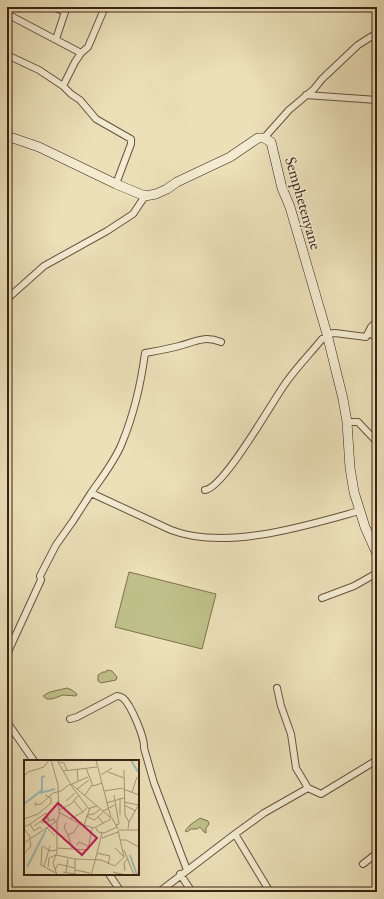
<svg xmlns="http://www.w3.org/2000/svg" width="384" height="899" font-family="'EB Garamond',serif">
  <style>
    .green { fill: #bfc089; stroke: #7e704e }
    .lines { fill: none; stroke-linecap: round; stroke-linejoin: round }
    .minor-casing { stroke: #68513c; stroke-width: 8 }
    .secondary-casing { stroke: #3c2113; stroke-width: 10 }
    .minor { stroke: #f2ebd1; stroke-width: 6 }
    .secondary { stroke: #f2ebd1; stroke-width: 9 }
    .labels { text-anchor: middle; stroke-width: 3; stroke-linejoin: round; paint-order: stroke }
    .street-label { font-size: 16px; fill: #3c2113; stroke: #f2ebd1 }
    .inset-river { fill: none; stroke: #9cbbb9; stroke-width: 2 }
    .inset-road { fill: none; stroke: #a59476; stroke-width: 1 }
    .view { fill: #c2185b; fill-opacity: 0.15; stroke: #c2185b; stroke-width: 2 }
    .inset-edge { fill: none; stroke: #3c2113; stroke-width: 2 }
  </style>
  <rect width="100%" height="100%" fill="#ebe0b8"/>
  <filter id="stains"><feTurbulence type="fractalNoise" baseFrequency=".005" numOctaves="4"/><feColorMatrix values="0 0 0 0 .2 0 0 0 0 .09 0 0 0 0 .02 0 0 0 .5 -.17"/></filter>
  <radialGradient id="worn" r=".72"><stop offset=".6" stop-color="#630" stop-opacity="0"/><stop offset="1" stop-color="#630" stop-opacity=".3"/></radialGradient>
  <!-- green -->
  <path class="green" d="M129 572 216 594 202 649 115 627Z
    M107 670 112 671 117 677 116 680 101 683 98 681V675L103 672H106Z
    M67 688 72 690 77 694 76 696 63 695 52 699H47L43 696 50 692Z
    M200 818 208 821 209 824 206 828V833L204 832 200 827 197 829H191L187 832 185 831 190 825Z"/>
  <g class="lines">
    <!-- minor casing -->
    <g class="minor-casing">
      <path id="minor" d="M54 7 65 12 56 39
        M7 14 81 53 75 62 63 86
        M81 53 88 47 105 7
        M7 55 39 70 63 86 71 94 80 100 96 119 131 139V144L116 184
        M306 95 377 100
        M264 138 289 110 314 89 322 79 358 45 377 33
        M7 299 44 266 107 231 133 214 145 196
        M368 333 377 337
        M327 334 335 333 366 337 371 327 377 321
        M347 422H358L377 442
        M205 490C224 488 272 402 285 384 296 368 310 354 322 339L328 338
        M91 493C102 477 115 461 122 443 134 414 141 383 145 353 156 351 168 349 179 346 195 342 204 335 221 342
        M322 598 354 586 377 573
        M7 654 41 580 40 576 56 545 73 521 91 493 171 530C225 551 305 526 359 511
        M277 688 281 706 291 734 296 768 308 788
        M70 719 77 717 117 696C119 696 120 696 123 698 131 705 145 738 144 748L154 783 187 870
        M7 722 34 761
        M235 834 270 892
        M363 864 377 853
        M109 874 121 892
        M180 874 192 892
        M159 892 235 834 264 813 308 788 321 794 377 760"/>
    </g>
    <!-- secondary casing -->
    <g class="secondary-casing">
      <path id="secondary" d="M7 136 39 147 116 184 145 196 156 194 167 189 177 182 230 157 258 138H264L271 142 282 188 290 207 327 334 343 399 347 422 350 468 354 492 365 527 377 554"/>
    </g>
    <!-- minor -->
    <use href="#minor" class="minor"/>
    <!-- secondary -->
    <use href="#secondary" class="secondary"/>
  </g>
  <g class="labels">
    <!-- street labels -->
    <g class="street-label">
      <text transform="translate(304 203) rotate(74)" y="6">Semphetenyane</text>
    </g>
  </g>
  <!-- overview -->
  <g transform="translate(24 760)">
    <rect width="115" height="115" fill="#ebe0b8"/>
    <path class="inset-river" d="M107 0 114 12M16 33 31 29M0 44 18 30V17L21 16M106 95 113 115M3 107 22 70"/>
    <path class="inset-road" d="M27 0 34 25 35 54M33 0 46 23 87 58M72 0 87 58M35 2 40 3 43 10M62 8 69 26 78 23M53 9 54 21M100 10 101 55 105 62 104 69M39 11 73 7M84 12 100 18M77 15 88 8M0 16 4 12 20 7 25 0M46 24 65 49M48 24 64 17M53 29 65 20M99 29 115 35M80 31 99 28M108 32 113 17M61 35 68 25M90 35 95 64 92 65M96 38V55M42 41 51 33M50 41 59 52 63 48M12 42 11 45 17 44 29 33 37 31 46 24M100 42 115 45M82 43 100 38M100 45 112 51M35 50 47 44 54 36M79 51 91 45M63 55 70 54 76 49M62 56 70 60 74 57M88 58 94 69M0 59 14 54 27 43V38L21 35M46 59 59 52M33 61V92L29 103 33 115M105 62 115 44M17 63 30 59 31 62M42 63 40 67 44 75M79 63 74 57 79 52M6 64 22 53 24 58M60 65 66 48 73 46M10 66 19 60 24 58 25 60M0 67 6 64 10 71 16 67 18 69M22 67 31 76M0 68 7 79M72 68 74 72 80 73 93 67M95 70H115M78 78 94 72M96 80H102L115 87M0 83 33 61 36 53 56 64 70 68 87 59M53 85 55 82 64 86M18 86 17 105 32 113M19 86 26 91 33 90M33 88 64 90 68 68M48 88 44 75 50 72 55 64M91 88 100 97M100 90 110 115M73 93 86 96 84 104M0 94 7 86 6 80M32 95 51 99 77 100 91 106 100 97 94 70M51 99V115M71 101 78 73M20 106 26 86M24 107 25 98 32 95M31 110 34 104 51 108M51 110 66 113M101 111 100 103 104 98M39 112 51 114M42 112 44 99M89 112 102 115M67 115 71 101"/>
    <path class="view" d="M34 43 73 78 58 95 19 60Z"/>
    <rect width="115" height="115" class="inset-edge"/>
  </g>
  <!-- margin -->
  <rect width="384" height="899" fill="none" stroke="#ebe0b8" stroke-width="24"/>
  <rect x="8" y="8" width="368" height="883" fill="none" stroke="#3c2113" stroke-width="2"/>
  <rect x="12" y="12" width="360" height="875" fill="none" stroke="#3c2113"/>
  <rect width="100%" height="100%" filter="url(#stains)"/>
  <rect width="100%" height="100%" fill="url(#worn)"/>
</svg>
